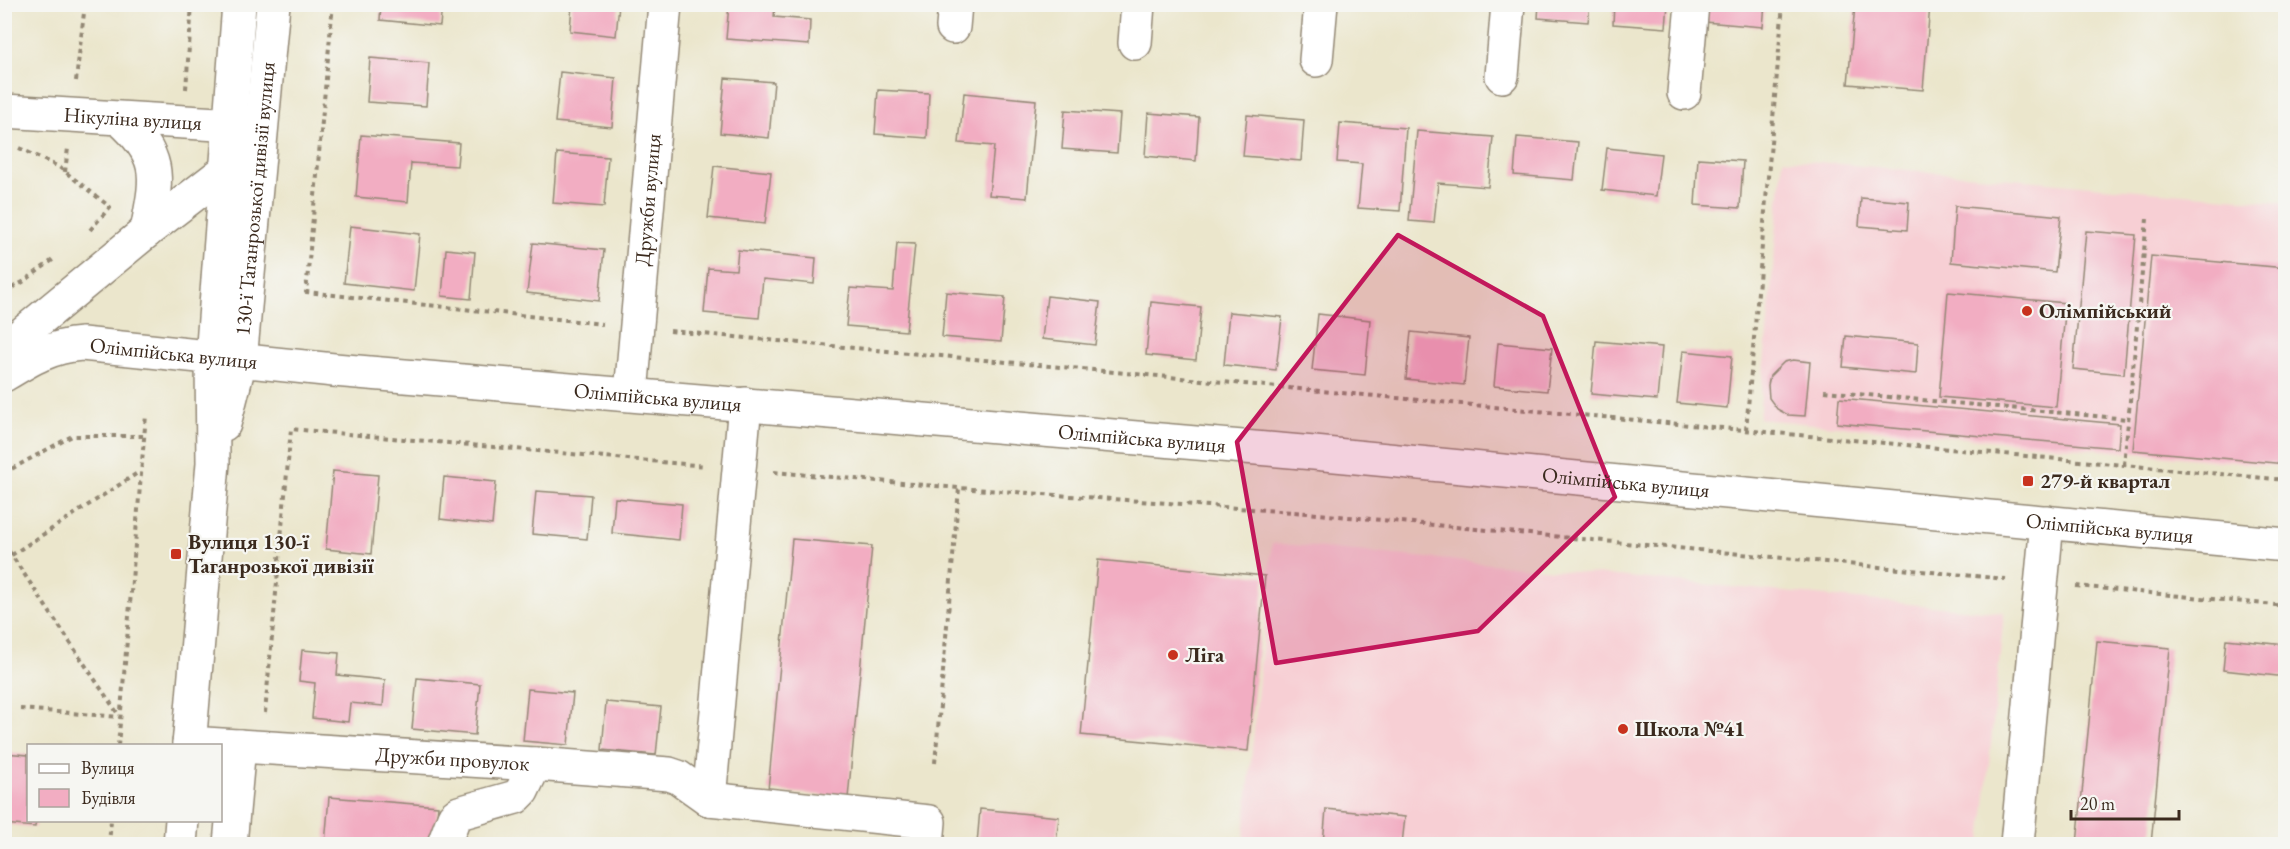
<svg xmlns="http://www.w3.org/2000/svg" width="2290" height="849" font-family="'EB Garamond',serif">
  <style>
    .built { fill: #f7cfd4 }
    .building { fill: #f2adc2 }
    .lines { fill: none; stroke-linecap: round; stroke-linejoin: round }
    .minor-casing { stroke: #938875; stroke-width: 36 }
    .major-casing { stroke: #938875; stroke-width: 36 }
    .path { stroke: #938875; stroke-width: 4; stroke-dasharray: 4.5 4.5; stroke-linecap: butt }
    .minor { stroke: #fff; stroke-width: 33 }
    .major { stroke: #fff; stroke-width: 33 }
    .marked { fill: #c2185b; fill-opacity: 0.2; stroke: #c2185b; stroke-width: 4.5; stroke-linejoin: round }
    .poi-dot { fill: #c8321e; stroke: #f6f6f2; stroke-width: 2 }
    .labels { text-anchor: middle; stroke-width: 4.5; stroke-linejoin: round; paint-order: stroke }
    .street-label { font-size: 21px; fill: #3b2a1e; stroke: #f6f6f2 }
    .poi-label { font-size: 21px; font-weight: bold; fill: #3b2a1e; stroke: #f6f6f2; text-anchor: start }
  </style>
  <rect width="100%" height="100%" fill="#f6f6f2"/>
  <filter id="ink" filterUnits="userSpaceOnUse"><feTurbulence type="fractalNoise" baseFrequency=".0167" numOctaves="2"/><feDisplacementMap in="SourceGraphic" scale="12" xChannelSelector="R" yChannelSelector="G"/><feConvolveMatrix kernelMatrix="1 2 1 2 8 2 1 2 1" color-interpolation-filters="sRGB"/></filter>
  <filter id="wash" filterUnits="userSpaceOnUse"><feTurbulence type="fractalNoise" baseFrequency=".008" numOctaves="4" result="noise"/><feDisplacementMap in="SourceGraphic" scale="24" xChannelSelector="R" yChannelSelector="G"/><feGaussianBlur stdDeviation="1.35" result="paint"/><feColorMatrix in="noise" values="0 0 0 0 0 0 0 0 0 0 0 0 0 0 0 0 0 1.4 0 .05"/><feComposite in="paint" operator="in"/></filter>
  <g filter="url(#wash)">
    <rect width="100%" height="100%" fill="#ebe6cc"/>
    <!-- built -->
    <path class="built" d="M1783 159 2285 203V467L1759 419Z
      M1272 543 2004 613 1981 844H1243Z"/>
    <g id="blocks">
      <!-- building -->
      <path class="building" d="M381 4H442L440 26 380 20Z
        M572 4H619L616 36 570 31Z
        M729 4H775L774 17 810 20 809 45 726 39Z
        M1539 4H1590L1588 22 1538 18Z
        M1614 4H1668L1666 28 1613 24Z
        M1706 4H1765L1763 27 1705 22Z
        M1855 5H1930L1923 90 1848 84Z
        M370 58 429 63 426 106 367 102Z
        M560 72 616 78 612 127 555 122Z
        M725 78 774 82 769 138 720 133Z
        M878 90 929 93 927 138 875 134Z
        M964 93 1036 100 1027 198 989 195 994 146 959 143Z
        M1065 110 1120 114 1117 153 1062 149Z
        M1148 113 1199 117 1196 161 1145 156Z
        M1247 115 1304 120 1301 161 1243 156Z
        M1340 123 1406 128 1400 211 1358 208 1362 164 1337 162Z
        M1417 131 1493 137 1488 187 1438 183 1434 223 1409 221Z
        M361 135 459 143 457 166 411 163 408 202 356 197Z
        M1517 137 1578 142 1574 180 1514 175Z
        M1607 148 1661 154 1656 196 1602 190Z
        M557 153 608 157 604 207 553 203Z
        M1698 158 1743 161 1740 208 1695 205Z
        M714 166 771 172 765 224 708 218Z
        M1861 198 1909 202 1907 230 1859 226Z
        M1955 206 2061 216 2055 272 1951 262Z
        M350 226 420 234 414 291 344 283Z
        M2086 231 2136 235 2124 374 2073 369Z
        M533 243 604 250 599 301 527 293Z
        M897 243 915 244 906 331 846 326 850 288 893 291Z
        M446 249 475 252 471 299 442 296Z
        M738 250 816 258 814 284 763 279 759 318 704 313 708 268 736 270Z
        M2151 256 2286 268V464L2133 450Z
        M946 292 1005 297 1001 342 942 337Z
        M1948 292 2066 303 2056 407 1939 397Z
        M1047 296 1100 302 1095 345 1042 339Z
        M1151 302 1201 307 1196 360 1146 355Z
        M1229 312 1282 317 1276 370 1224 365Z
        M1318 314 1370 320 1365 375 1312 370Z
        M1411 332 1469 338 1464 385 1406 379Z
        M1846 336 1918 343 1916 374 1843 367Z
        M1596 341 1662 347 1657 400 1591 394Z
        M1498 343 1552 348 1547 391 1494 386Z
        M1683 351 1732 356 1727 408 1677 403Z
        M1793 360 1810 362 1805 416 1788 415 1777 409 1769 398 1768 385 1770 376 1784 362Z
        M1839 398 2120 424 2118 448 1837 423Z
        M333 471 378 475 371 554 326 549Z
        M444 477 496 482 492 525 440 519Z
        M536 491 591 495 587 539 532 534Z
        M615 498 682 504 679 540 612 533Z
        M792 539 872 546 848 798 768 790Z
        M1098 560 1265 576 1248 751 1081 735Z
        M2226 639 2286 645V677L2223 670Z
        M2097 641 2170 648 2151 844H2077Z
        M302 650 339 653 337 675 385 680 383 706 350 703 348 722 312 718 315 683 299 681Z
        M417 678 480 684 475 735 412 729Z
        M528 689 573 693 568 745 523 741Z
        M606 702 661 707 656 755 602 750Z
        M4 753 28 755V820H36L35 827 4 824Z
        M329 797 438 806 434 844H325Z
        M980 809 1059 817 1056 844H977Z
        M1326 809 1405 817 1402 844H1323Z"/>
    </g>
  </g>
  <g filter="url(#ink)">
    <use href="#blocks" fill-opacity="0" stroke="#938875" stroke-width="1.5"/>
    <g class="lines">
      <!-- minor casing -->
      <g class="minor-casing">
        <g id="minor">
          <path d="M953 27 955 4"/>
          <path d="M1135 43 1138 4"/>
          <path d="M1316 60 1321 4"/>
          <path d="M1502 76 1508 4"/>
          <path d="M1684 93 1692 4"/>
          <path id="s1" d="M4 111 251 126"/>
          <path id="s2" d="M631 394 665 4"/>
          <path id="s3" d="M224 424 240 361 273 4"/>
          <path id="s4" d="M189 743 535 764 669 774 678 777 709 799"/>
          <path d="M189 746 213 463 212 358 239 4"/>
          <path d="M709 799 745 404"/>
          <path d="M709 799 929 822 927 844"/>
          <path d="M180 844 182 820"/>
          <path d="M230 844 239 746"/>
          <path d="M444 844 454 817 459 813 516 797 522 791 535 764"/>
          <path d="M2017 844 2047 522"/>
        </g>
      </g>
      <!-- major casing -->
      <g class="major-casing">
        <g id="major">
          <path d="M120 119C164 158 157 178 147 231"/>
          <path d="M4 349 147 231 226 170"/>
          <path id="s5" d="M4 375C30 359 51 346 82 344L334 370 1314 453 2286 545"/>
        </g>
      </g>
      <!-- path -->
      <path class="path" d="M333 4 306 292 603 324
        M76 81 85 4
        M186 89 192 4
        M19 148 59 167 110 207 90 230
        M65 172 68 148
        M4 292 23 282 54 259
        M670 331 2286 480
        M1824 391 2128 419
        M1746 430 1783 4
        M2124 465 2147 219
        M774 472 959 488 1307 513 2006 579
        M4 473 72 436H144
        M4 544 120 717
        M4 560 139 472
        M2076 586 2286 606
        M20 709 120 717
        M265 713 291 429 706 466
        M118 746 146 415
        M935 763 959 488
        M109 844 111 820"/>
      <!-- minor -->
      <use href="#minor" class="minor"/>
      <!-- major -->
      <use href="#major" class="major"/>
    </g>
  </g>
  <!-- marked area -->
  <path class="marked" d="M1398 235 1543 316 1615 497 1478 631 1276 663 1237 442Z"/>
  <!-- markers -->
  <g class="poi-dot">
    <circle cx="2027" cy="311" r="6"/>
    <rect x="2022" y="475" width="12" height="12" rx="3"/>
    <rect x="170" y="548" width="12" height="12" rx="3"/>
    <circle cx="1173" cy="655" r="6"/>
    <circle cx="1623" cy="729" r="6"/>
  </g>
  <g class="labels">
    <!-- street labels -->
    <g class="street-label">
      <text dy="7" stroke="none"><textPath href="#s1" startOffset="129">Нікуліна вулиця</textPath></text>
      <text dy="7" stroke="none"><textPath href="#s3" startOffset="228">130-ї Таганрозької дивізії вулиця</textPath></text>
      <text dy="7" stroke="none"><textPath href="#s2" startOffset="195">Дружби вулиця</textPath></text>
      <text dy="7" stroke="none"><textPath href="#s5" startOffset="177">Олімпійська вулиця</textPath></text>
      <text dy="7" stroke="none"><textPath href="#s5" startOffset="663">Олімпійська вулиця</textPath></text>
      <text dy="7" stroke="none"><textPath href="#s5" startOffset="1149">Олімпійська вулиця</textPath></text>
      <text dy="7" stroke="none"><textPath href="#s5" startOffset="1635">Олімпійська вулиця</textPath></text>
      <text dy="7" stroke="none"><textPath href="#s5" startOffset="2121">Олімпійська вулиця</textPath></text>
      <text dy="7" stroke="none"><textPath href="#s4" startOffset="264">Дружби провулок</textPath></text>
    </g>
    <!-- poi labels -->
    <g class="poi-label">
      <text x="2039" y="318">Олімпійський</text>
      <text x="2040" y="488">279-й квартал</text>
      <text x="188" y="549">Вулиця 130-ї<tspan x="188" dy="24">Таганрозької дивізії</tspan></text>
      <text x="1185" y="662">Ліга</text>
      <text x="1635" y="736">Школа №41</text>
    </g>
  </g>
  <!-- margin -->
  <rect width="2290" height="849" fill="none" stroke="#f6f6f2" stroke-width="24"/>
  <!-- legend -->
  <rect x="27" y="744" width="195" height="78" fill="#f6f6f2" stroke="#aba49d" stroke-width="1.5"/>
  <rect x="39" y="764" width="30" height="9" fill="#ffffff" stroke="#aba49d" stroke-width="1.5"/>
  <text x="81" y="774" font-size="18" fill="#3b2a1e">Вулиця</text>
  <rect x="39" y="789" width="30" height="18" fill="#f2adc2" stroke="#aba49d" stroke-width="1.5"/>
  <text x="81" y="804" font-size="18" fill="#3b2a1e">Будівля</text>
  <!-- scale -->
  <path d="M2071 810v9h108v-9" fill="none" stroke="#3b2a1e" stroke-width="3"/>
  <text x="2080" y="810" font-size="18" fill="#3b2a1e" stroke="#f6f6f2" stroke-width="4.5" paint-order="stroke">20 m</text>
</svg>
